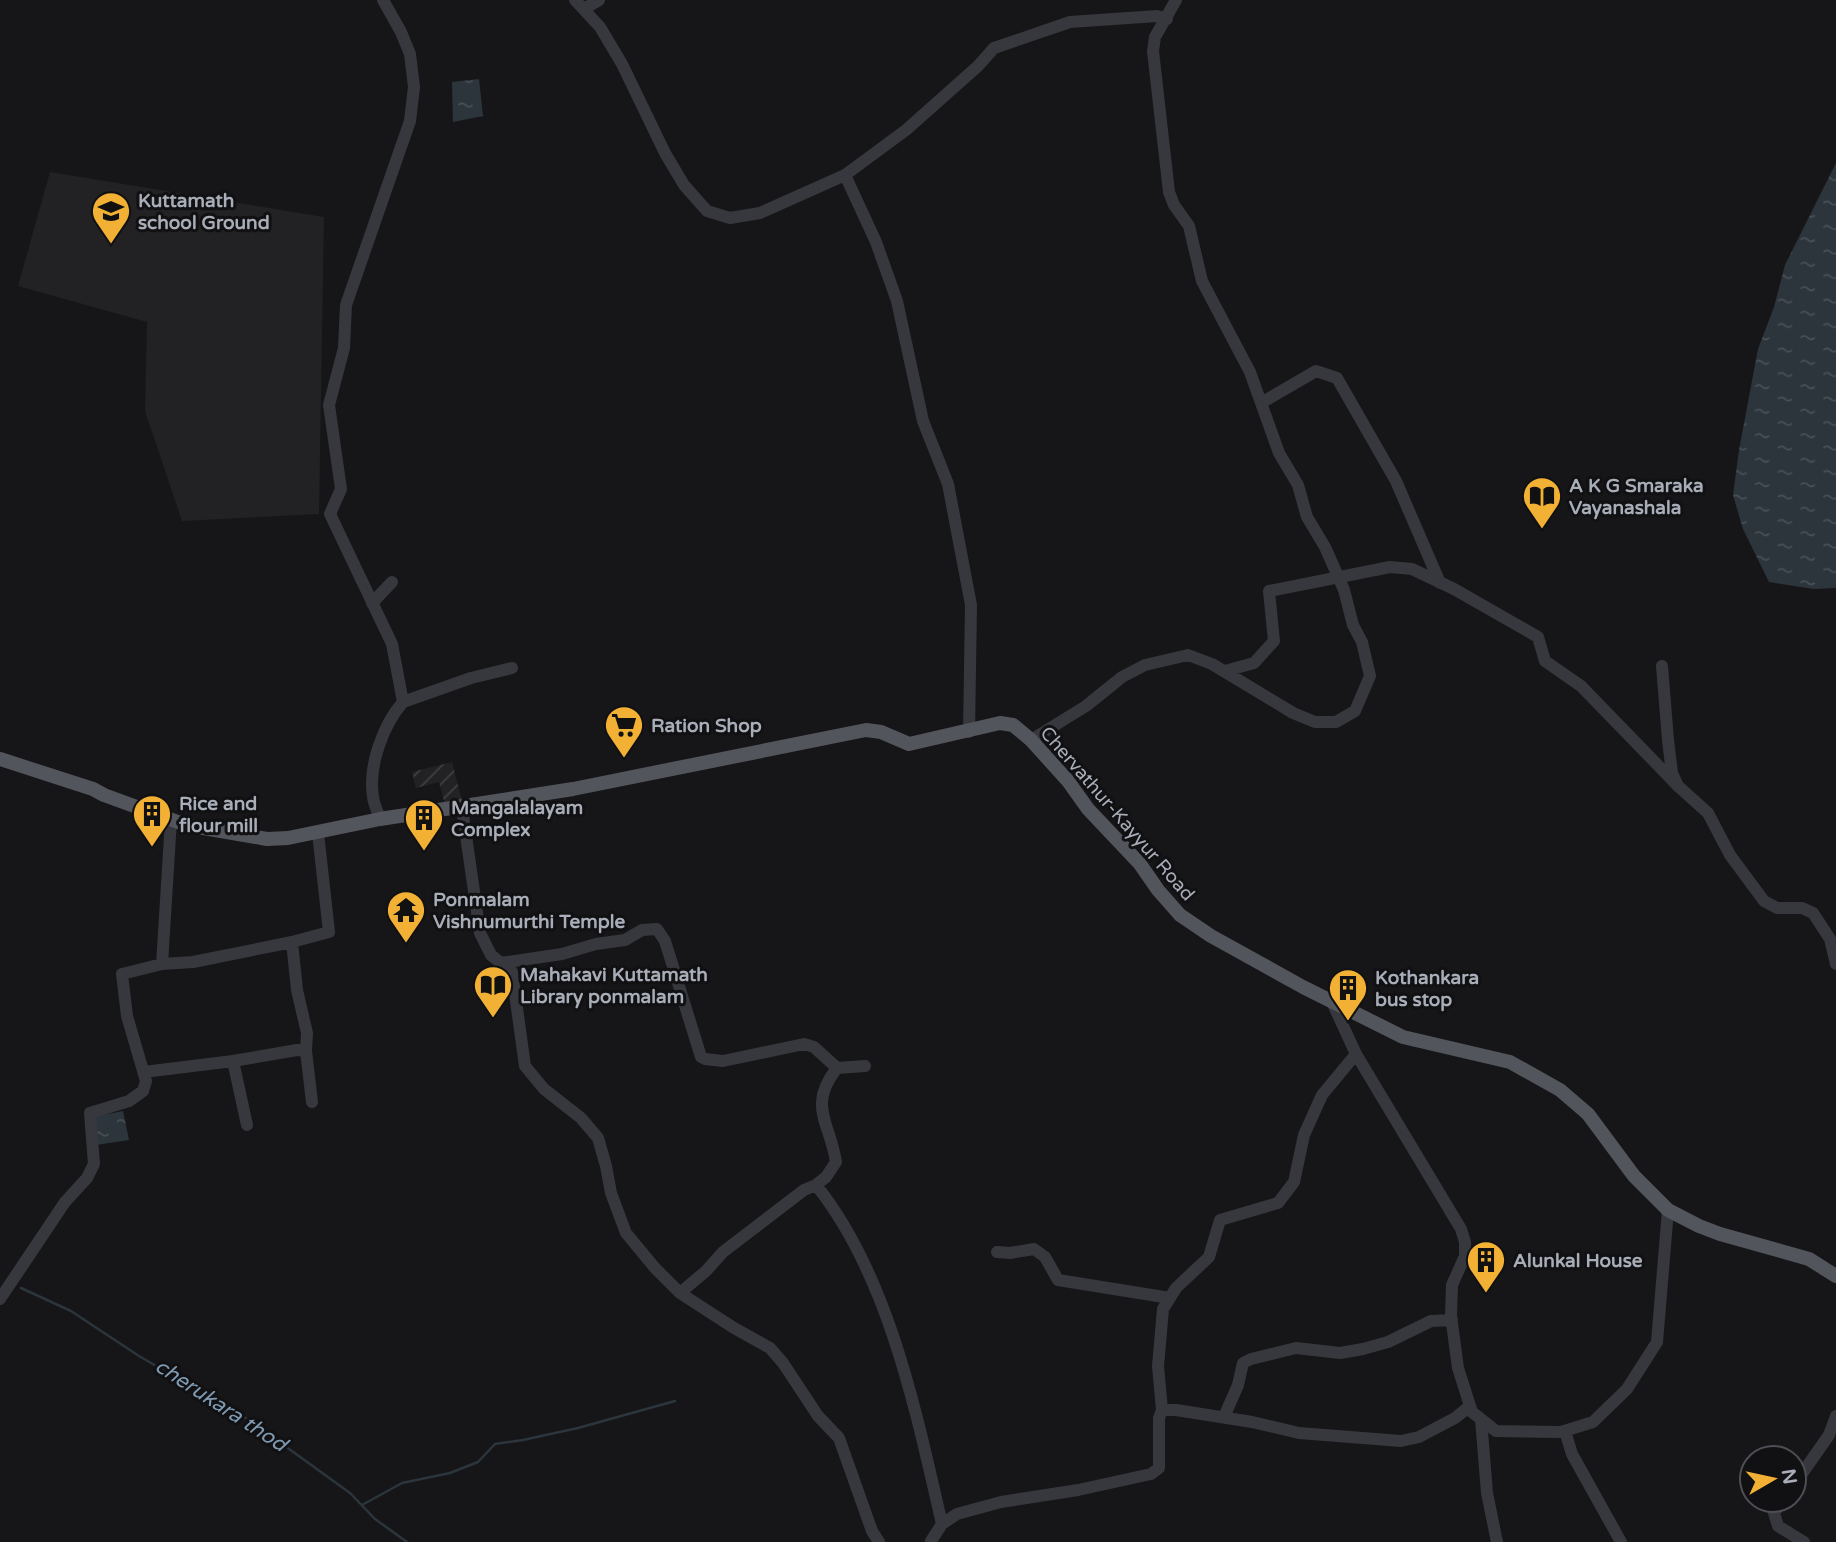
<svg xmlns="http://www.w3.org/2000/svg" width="1836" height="1542" font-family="'Varela Round',sans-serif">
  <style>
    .built { fill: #222225 }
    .industrial { fill: url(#industrial-furrows) }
    .water { fill: url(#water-ripples) }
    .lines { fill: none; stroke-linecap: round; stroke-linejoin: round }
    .stream { stroke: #2c353c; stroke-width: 2.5 }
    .minor { stroke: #37383d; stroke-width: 12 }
    .major { stroke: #53555c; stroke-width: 14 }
    .labels { text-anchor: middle; stroke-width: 6; stroke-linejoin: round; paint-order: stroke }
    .poi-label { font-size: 19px; font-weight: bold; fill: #a8adb8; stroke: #111113; text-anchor: start }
    .street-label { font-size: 19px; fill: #a8adb8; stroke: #111113 }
    .water-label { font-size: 21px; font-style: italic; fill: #7f9bb3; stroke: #111113 }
  </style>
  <defs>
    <pattern id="industrial-furrows" width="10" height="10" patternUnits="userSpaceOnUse" patternTransform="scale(1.75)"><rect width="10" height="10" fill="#222225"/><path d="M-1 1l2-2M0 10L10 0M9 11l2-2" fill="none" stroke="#3f3f43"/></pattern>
    <pattern id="water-ripples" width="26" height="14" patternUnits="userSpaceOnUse" patternTransform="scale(1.75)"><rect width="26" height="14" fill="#2c353c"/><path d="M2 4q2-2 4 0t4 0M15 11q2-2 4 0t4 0" fill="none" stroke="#485056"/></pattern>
  </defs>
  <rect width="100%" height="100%" fill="#161618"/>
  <!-- built -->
  <path class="built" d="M50 172 324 217 319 514 182 521 145 411 147 322 18 286Z"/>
  <!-- industrial -->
  <path class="industrial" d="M452 762 462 801 445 805 439 782 416 788 412 772Z"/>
  <!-- water -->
  <path class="water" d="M479 79 483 116 453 122 452 82Z
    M1836 163V588L1814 589 1769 582 1743 529 1733 495 1739 450 1758 349 1774 307 1785 265Z
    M123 1111 129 1140 96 1145 93 1117Z"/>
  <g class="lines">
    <!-- stream -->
    <path class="stream" d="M21 1288 71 1311 139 1356 249 1420 350 1493 375 1519 407 1542
      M362 1505 402 1483 450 1473 478 1462 495 1444 523 1440 578 1428 675 1401"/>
    <!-- minor -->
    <path class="minor" d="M575 0 600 27 622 64 665 153 684 185 707 211 730 218 760 213 845 175 906 130 978 66 994 48 1070 22 1157 16 1167 19
      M584 9 599 0
      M845 175 876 242 897 301 923 421 948 484 971 605 969 732
      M1261 403 1316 371 1337 378 1396 481 1440 583
      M372 603 392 582
      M1662 666 1668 740 1672 773 1678 786 1708 813 1730 855 1764 901 1777 908H1802L1813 913 1830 939 1836 964
      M1225 671 1254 663 1274 641 1269 591 1390 567 1412 569 1454 589 1538 637 1545 661 1581 686 1678 786
      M403 702 471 678 512 668
      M1031 740 1086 706 1122 677 1145 665 1188 655 1212 664 1293 713 1315 722H1336L1355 711 1370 676 1362 642 1353 625 1344 590 1325 547 1307 517 1298 485 1279 453 1250 372 1202 281 1189 226 1174 205 1169 192 1153 51 1155 37 1176 0
      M462 808 480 933 491 955 512 972 525 1066 544 1089 581 1118 598 1138 606 1166 611 1193 626 1233 655 1268 680 1293 734 1328 770 1348 783 1363 818 1416 839 1438 872 1531 879 1542
      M380 819C378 812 374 805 373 797 368 766 383 725 403 702L392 644 330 514 341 489 329 405 344 348 346 305 410 121 414 87 410 54 401 32 383 0
      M292 942 297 990 307 1033 306 1051
      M501 963 562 954 596 944 625 940 642 930 657 929 665 941 701 1057 705 1059 723 1061 804 1044 814 1047 837 1068 865 1066
      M162 964 193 962 292 942 329 932 318 833
      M1332 1002 1356 1054 1461 1229 1465 1242V1256L1452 1285 1451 1316 1458 1368 1472 1412 1496 1431 1561 1432 1593 1422 1627 1389 1657 1342 1668 1210
      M233 1061 297 1050 306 1051 312 1102
      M144 1072 233 1061 247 1125
      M816 1185 826 1177 836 1162C830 1122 807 1106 837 1068
      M997 1252 1010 1253 1034 1249 1045 1257 1058 1280 1170 1298
      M680 1293 706 1271 723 1252 804 1190 816 1185C889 1276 916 1412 942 1524
      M0 1299 65 1202 87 1178 94 1164 90 1113 129 1101 143 1091 146 1081 127 1016 122 974 162 964 171 820
      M1162 1410 1158 1366 1163 1309 1176 1288 1209 1257 1220 1220 1278 1203 1294 1182 1304 1135 1322 1095 1356 1054
      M1224 1417 1238 1385 1243 1363 1251 1359 1296 1348 1340 1353 1363 1349 1388 1342 1431 1321 1452 1320
      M1481 1419 1487 1493 1497 1542
      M1565 1431 1572 1454 1621 1542
      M1794 1485 1829 1435 1836 1416
      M1783 1500 1774 1513 1778 1526 1804 1542
      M931 1541 942 1524 957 1514 1001 1502 1078 1490 1151 1474 1159 1468V1418L1162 1410H1176L1252 1422 1299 1433 1401 1441 1419 1437 1455 1418 1470 1406"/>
    <!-- major -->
    <path class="major" d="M0 759 93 789 104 795 186 825 267 839 288 838 380 819 573 789 866 730 881 732 909 744 1000 723 1013 725 1031 740 1068 781 1088 809 1140 864 1158 890 1180 915 1211 936 1303 987 1403 1037 1510 1062 1560 1090 1588 1114 1634 1176 1668 1210 1699 1226 1720 1234 1809 1259 1836 1276"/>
  </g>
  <!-- icons -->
  <defs>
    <g id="school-pin" transform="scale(2.0125)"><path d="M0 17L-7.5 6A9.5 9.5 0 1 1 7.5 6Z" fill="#f2b134" stroke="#111113"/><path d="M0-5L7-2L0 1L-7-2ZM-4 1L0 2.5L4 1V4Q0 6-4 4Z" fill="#111"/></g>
    <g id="library-pin" transform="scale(2.0125)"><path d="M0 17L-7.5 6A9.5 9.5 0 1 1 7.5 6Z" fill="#f2b134" stroke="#111113"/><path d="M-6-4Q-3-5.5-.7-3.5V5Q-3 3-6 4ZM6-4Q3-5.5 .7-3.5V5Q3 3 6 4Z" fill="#111"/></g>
    <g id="supermarket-pin" transform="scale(2.0125)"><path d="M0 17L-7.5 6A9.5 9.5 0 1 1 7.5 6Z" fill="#f2b134" stroke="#111113"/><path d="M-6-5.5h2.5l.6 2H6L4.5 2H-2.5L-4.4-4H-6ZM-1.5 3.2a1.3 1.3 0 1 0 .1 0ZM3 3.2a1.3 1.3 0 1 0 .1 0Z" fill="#111"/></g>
    <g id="building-pin" transform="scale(2.0125)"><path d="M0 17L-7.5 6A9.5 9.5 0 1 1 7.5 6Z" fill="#f2b134" stroke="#111113"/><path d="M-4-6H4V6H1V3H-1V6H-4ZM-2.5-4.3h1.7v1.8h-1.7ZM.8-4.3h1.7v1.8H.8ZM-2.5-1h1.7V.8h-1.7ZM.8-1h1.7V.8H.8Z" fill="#111"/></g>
    <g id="temple-pin" transform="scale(2.0125)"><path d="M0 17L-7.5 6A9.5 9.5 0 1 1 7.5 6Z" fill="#f2b134" stroke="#111113"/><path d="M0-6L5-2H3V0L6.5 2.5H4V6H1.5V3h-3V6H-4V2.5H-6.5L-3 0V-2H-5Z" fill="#111"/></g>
  </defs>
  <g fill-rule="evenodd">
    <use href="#school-pin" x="111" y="211"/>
    <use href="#library-pin" x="1542" y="496"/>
    <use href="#supermarket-pin" x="624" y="725"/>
    <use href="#building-pin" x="152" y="814"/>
    <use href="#building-pin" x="424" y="818"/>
    <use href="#temple-pin" x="406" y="910"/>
    <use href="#library-pin" x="493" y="985"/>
    <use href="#building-pin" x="1348" y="988"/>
    <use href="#building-pin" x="1486" y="1260"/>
  </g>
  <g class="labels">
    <!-- poi labels -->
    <g class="poi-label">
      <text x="138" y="207">Kuttamath<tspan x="138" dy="22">school Ground</tspan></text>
      <text x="1569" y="492">A K G Smaraka<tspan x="1569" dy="22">Vayanashala</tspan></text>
      <text x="651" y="732">Ration Shop</text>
      <text x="179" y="810">Rice and<tspan x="179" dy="22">flour mill</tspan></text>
      <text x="451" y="814">Mangalalayam<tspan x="451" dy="22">Complex</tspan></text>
      <text x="433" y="906">Ponmalam<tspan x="433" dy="22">Vishnumurthi Temple</tspan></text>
      <text x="520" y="981">Mahakavi Kuttamath<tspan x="520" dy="22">Library ponmalam</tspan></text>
      <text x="1375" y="984">Kothankara<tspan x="1375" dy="22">bus stop</tspan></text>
      <text x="1513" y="1267">Alunkal House</text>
    </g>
    <!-- street labels -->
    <g class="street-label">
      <text transform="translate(1118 813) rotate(49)" y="7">Chervathur-Kayyur Road</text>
    </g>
    <!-- water labels -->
    <g class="water-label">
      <text transform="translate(221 1405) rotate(33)" y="7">cherukara thod</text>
    </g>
  </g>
  <!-- north arrow -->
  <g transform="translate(1773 1479) rotate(81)"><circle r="33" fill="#111113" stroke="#4d4f55" stroke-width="2"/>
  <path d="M0-5L12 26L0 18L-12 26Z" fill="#f2b134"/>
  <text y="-10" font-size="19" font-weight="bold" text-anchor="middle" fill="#a8adb8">N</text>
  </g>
</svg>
